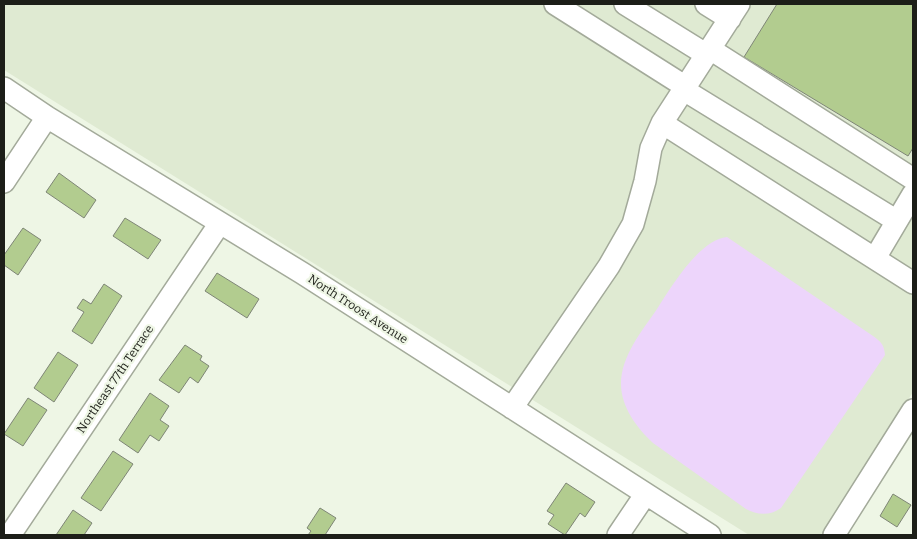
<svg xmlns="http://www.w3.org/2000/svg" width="917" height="539" font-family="Bitter,serif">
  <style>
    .built { fill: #dfead2 }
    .green { fill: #edd5fb }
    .building { fill: #b2cc8f; stroke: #7e8576 }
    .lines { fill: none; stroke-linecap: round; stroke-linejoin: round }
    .minor-casing { stroke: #a3aa9a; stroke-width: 24 }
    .minor { stroke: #fff; stroke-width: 21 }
    .labels { text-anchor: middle; stroke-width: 4.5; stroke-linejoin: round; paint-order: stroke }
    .street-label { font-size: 12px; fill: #1c1e18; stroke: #eef6e5 }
  </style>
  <rect width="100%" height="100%" fill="#eef6e5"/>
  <!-- built -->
  <path class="built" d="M4 4H913V392L821 535H749L4 70Z"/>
  <!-- green -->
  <path class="green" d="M727 237 873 336C881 342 884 344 885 355L781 508C770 516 757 515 746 509L653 443C637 428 621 407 621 384 621 356 642 331 657 309 671 287 699 240 727 237Z"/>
  <!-- building -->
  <path class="building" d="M777 4H913V148L908 156 744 57Z
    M59 173 96 200 84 218 46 192Z
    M125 218 161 240 148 259 113 236Z
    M23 228 41 240 18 275 4 265V255Z
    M217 273 259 299 247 318 205 291Z
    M104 284 122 296 92 344 72 331 84 312 77 308 83 299 91 304Z
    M185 345 202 356 200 360 209 366 198 383 190 377 179 393 159 380Z
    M58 352 78 365 54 402 34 388Z
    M150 393 169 406 160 420 169 426 159 441 150 435 138 453 119 440Z
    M28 398 47 410 23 446 4 434Z
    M113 451 133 464 101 511 81 498Z
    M566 483 595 502 585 517 580 513 565 535 548 524 554 515 547 511Z
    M893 494 911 505 897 527 880 516Z
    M320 508 336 518 325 535H308L311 531 307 528Z
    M73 510 92 523 84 535H56Z"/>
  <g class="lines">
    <!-- minor casing -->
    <g class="minor-casing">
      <path id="minor" d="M555 4 686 87
        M625 4 707 55
        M706 4 730 19
        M710 49 913 179
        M4 88 47 117 302 273 710 535
        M684 90 897 221
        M662 123 913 283
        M4 182 47 117
        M875 258 913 194
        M512 408 609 266 633 224 645 181 651 148 662 123 739 4
        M10 535 220 223
        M618 535 645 495
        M834 535 913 410"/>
    </g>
    <!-- minor -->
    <use href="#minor" class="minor"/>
  </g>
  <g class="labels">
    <!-- street labels -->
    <g class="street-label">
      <text transform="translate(358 309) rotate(33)" y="4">North Troost Avenue</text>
      <text transform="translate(115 379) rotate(-56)" y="4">Northeast 77th Terrace</text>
    </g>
  </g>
  <!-- border -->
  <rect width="917" height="539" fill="none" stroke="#1c1e18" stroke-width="10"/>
</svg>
